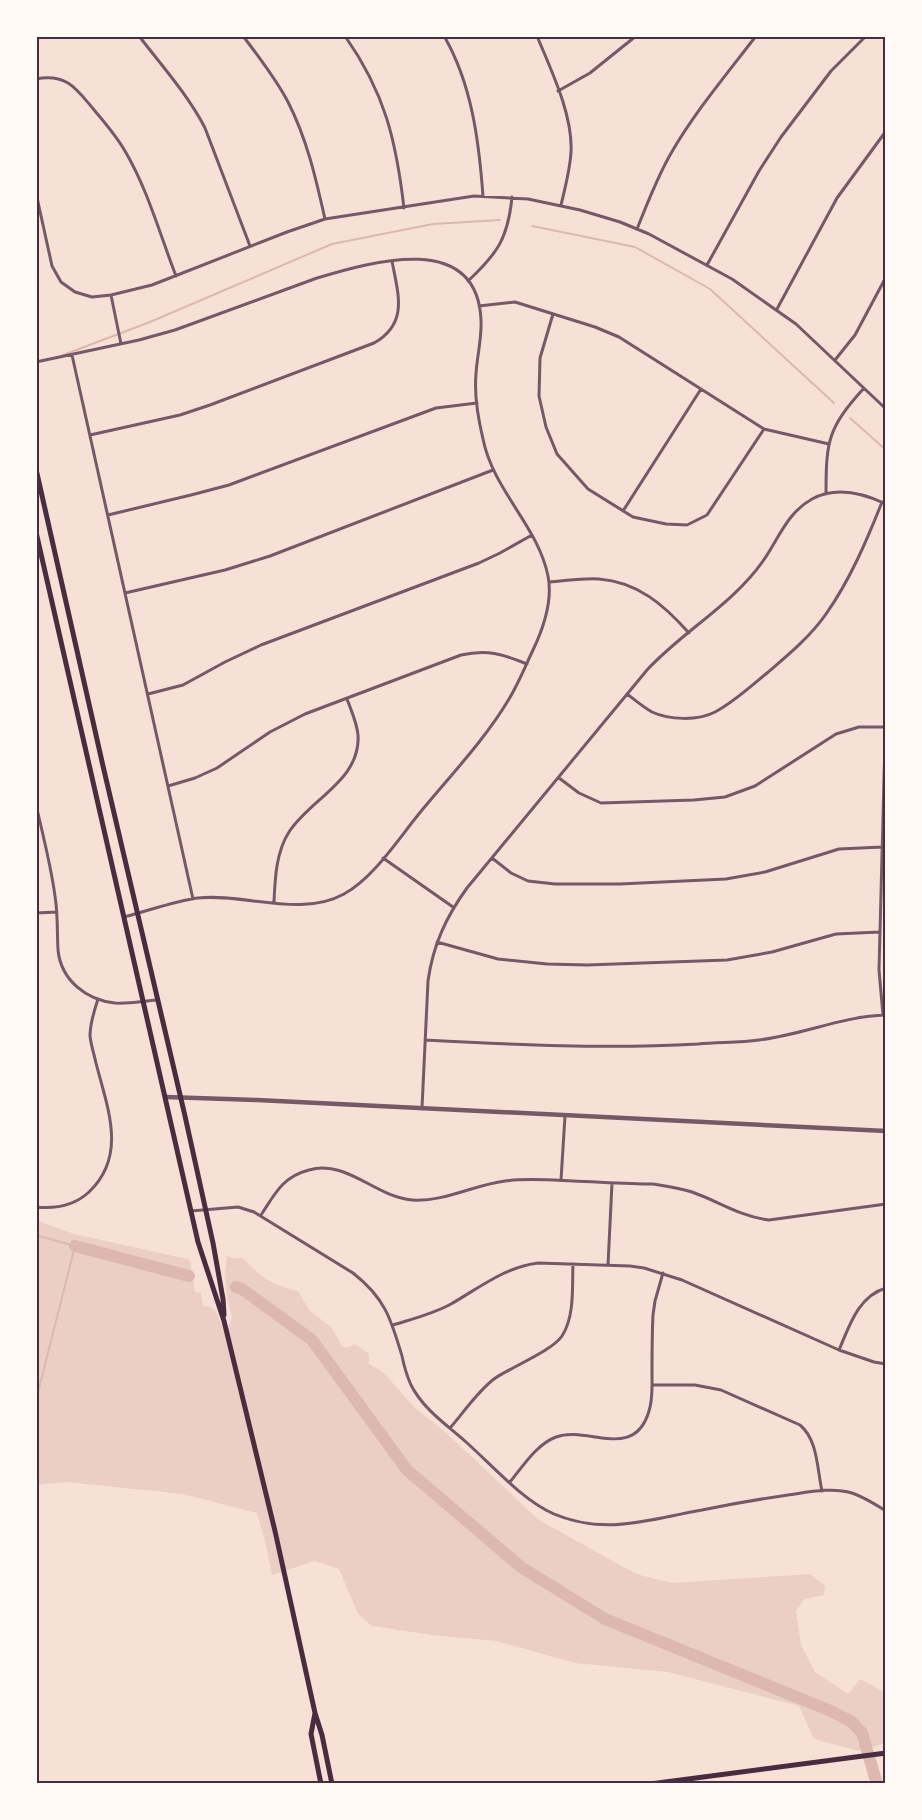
<svg xmlns="http://www.w3.org/2000/svg" width="922" height="1820" font-family="Karla,sans-serif">
  <style>
    .green { fill: #ebcfc5 }
    .lines { fill: none; stroke-linecap: round; stroke-linejoin: round }
    .stream { stroke: #dcb8b0; stroke-width: 2 }
    .river { stroke: #dcb8b0; stroke-width: 12 }
    .minor { stroke: #755966; stroke-width: 3 }
    .tertiary { stroke: #755966; stroke-width: 4.5 }
    .secondary { stroke: #4a2c40; stroke-width: 5 }
    .neatline { fill: none; stroke: #4a2c40; stroke-width: 2 }
  </style>
  <rect width="100%" height="100%" fill="#f7e1d7"/>
  <!-- green -->
  <path class="green" d="M36 1220 74 1234 187 1259 190 1261 195 1292 201 1293 203 1307 208 1306 215 1310 224 1329 228 1328 232 1317 227 1297 225 1272 227 1256 233 1258H243C261 1277 271 1285 298 1291L310 1311 331 1327 343 1347H349L355 1344 369 1354V1364L383 1372 414 1407 444 1431 539 1520 636 1574 672 1583 810 1574 825 1586 824 1595 804 1599 796 1611 801 1645 815 1672 848 1694 860 1679 886 1693V1743L859 1751 814 1739 799 1706 668 1672 575 1663 496 1641 432 1635 372 1626 358 1614 339 1569 315 1561 272 1575 265 1541 257 1513 183 1494 66 1482 36 1485Z"/>
  <g class="lines">
    <!-- stream -->
    <path class="stream" d="M532 226 635 247 710 289 834 403
      M63 355 150 322 332 244 433 224 500 220
      M850 418 886 450
      M36 1235 75 1246 36 1400
      M36 1775 39 1784"/>
    <!-- river -->
    <path class="river" d="M75 1246 189 1276
      M236 1287 242 1289 312 1340 407 1470 521 1567 605 1619 831 1711 852 1722 862 1733 877 1784"/>
    <!-- minor -->
    <path class="minor" d="M139 36C162 66 188 95 205 128L250 246
      M243 36C259 57 276 79 288 102 307 139 316 179 325 219
      M345 36C385 93 396 140 404 208
      M444 36C472 84 479 142 483 196
      M537 36C551 70 573 115 571 152 570 170 565 188 561 205
      M36 79C68 73 77 90 95 111 106 124 117 137 125 151 148 190 160 235 176 276
      M558 91 590 73 636 36
      M36 193 52 266 61 282 75 292 92 297 111 295 152 285 287 232 325 219 474 196 528 199 580 210 620 222 649 234 732 279 796 324 886 409
      M637 229C647 204 657 178 670 155 694 113 726 75 756 36
      M707 265 759 171 781 137 831 71 866 36
      M468 281C498 253 508 238 512 197
      M111 295 121 344
      M479 306 515 302 595 327 619 337 764 429 829 444
      M777 309 837 198 886 131
      M553 314 540 358 539 396 546 427 557 454 588 489 633 517 666 524 687 525 707 515 764 429
      M72 355 193 899
      M835 360 855 335 886 277
      M36 362 139 340 175 330 317 278C371 262 477 230 481 320 482 338 477 356 476 374 474 395 478 418 483 439 493 490 538 526 548 576 553 601 543 629 533 650 525 667 518 684 509 699 484 741 449 777 418 815 397 841 373 878 344 894 301 918 244 893 198 898 174 901 148 911 124 917
      M90 435 180 415 210 405 374 343C409 323 398 294 392 261
      M826 494C826 440 828 428 864 388
      M623 511 701 389
      M108 515 191 495 229 485 436 408 477 403
      M549 582C565 581 582 578 599 579 638 582 664 605 689 633
      M125 593 225 570 270 556 493 470
      M148 694 183 685 225 662 261 645 479 563 500 553 532 535
      M627 694C635 700 643 707 652 712 669 720 698 721 715 712 734 702 751 686 767 673 788 655 810 637 826 614 850 580 867 540 882 502
      M559 778 579 793 601 803 694 800 725 797 755 786 836 734 859 727H885
      M168 786 195 778 217 768 270 732 305 714 461 655C487 649 502 654 527 664
      M36 805C43 835 51 866 55 896 58 914 57 932 58 950 61 980 86 1000 115 1003 129 1004 143 1001 157 1000
      M383 858 453 907
      M492 858 511 873 528 881 555 884H620L726 879 765 872 839 849 882 847
      M274 902C275 879 276 852 289 832 310 799 361 780 358 735 357 723 351 710 347 699
      M36 913 57 912
      M437 942 498 959 547 964 587 965 727 960 772 952 836 934 880 932
      M883 1015 879 970 886 703
      M425 1040C516 1045 607 1049 698 1044 719 1042 739 1043 759 1040 802 1035 843 1016 886 1015
      M422 1108 428 981C433 945 446 917 467 888L647 670C683 631 732 605 763 561 779 538 787 513 812 499 836 486 863 493 886 504
      M561 1180 565 1116
      M36 1207C56 1209 75 1205 89 1192 128 1155 107 1107 96 1063 94 1054 91 1045 90 1036 90 1024 94 1011 98 999
      M191 1211 238 1207 254 1212 353 1273C385 1298 391 1319 402 1356 404 1366 407 1376 411 1385 423 1409 447 1425 466 1442 492 1465 522 1500 554 1514 606 1536 650 1519 702 1510 731 1504 760 1499 788 1495 809 1492 832 1487 852 1493 864 1497 875 1504 886 1511
      M261 1215C275 1194 282 1177 309 1170 347 1159 375 1197 412 1200 445 1202 473 1185 505 1181 527 1178 551 1180 573 1181 600 1182 626 1184 653 1184 666 1186 679 1188 692 1192 718 1201 741 1217 769 1220L886 1204
      M608 1265 612 1183
      M393 1325C412 1319 433 1314 451 1304 479 1288 505 1267 538 1263L630 1266 644 1268 682 1280 839 1350 874 1362 886 1364
      M839 1350C849 1327 858 1296 886 1288
      M652 1385H695L721 1390 800 1425C818 1440 817 1469 822 1491
      M450 1428C464 1412 477 1392 494 1379 511 1367 552 1351 562 1336 575 1316 572 1286 573 1264
      M510 1482C523 1466 537 1444 556 1437 587 1425 634 1462 649 1411 653 1399 652 1385 652 1373 652 1353 652 1334 653 1315L655 1301 663 1273"/>
    <!-- tertiary -->
    <path class="tertiary" d="M166 1097 257 1100 886 1131"/>
    <!-- secondary -->
    <path class="secondary" d="M36 469 103 766 185 1116 213 1243 223 1299 224 1315
      M36 532 198 1242 224 1321 275 1531 315 1713 322 1735 332 1784
      M315 1713 311 1734 321 1784
      M638 1784H641
      M650 1784 886 1753"/>
  </g>
  <!-- border -->
  <rect width="922" height="1820" fill="none" stroke="#fffaf5" stroke-width="75"/>
  <rect x="38" y="38" width="846" height="1744" class="neatline"/>
</svg>
